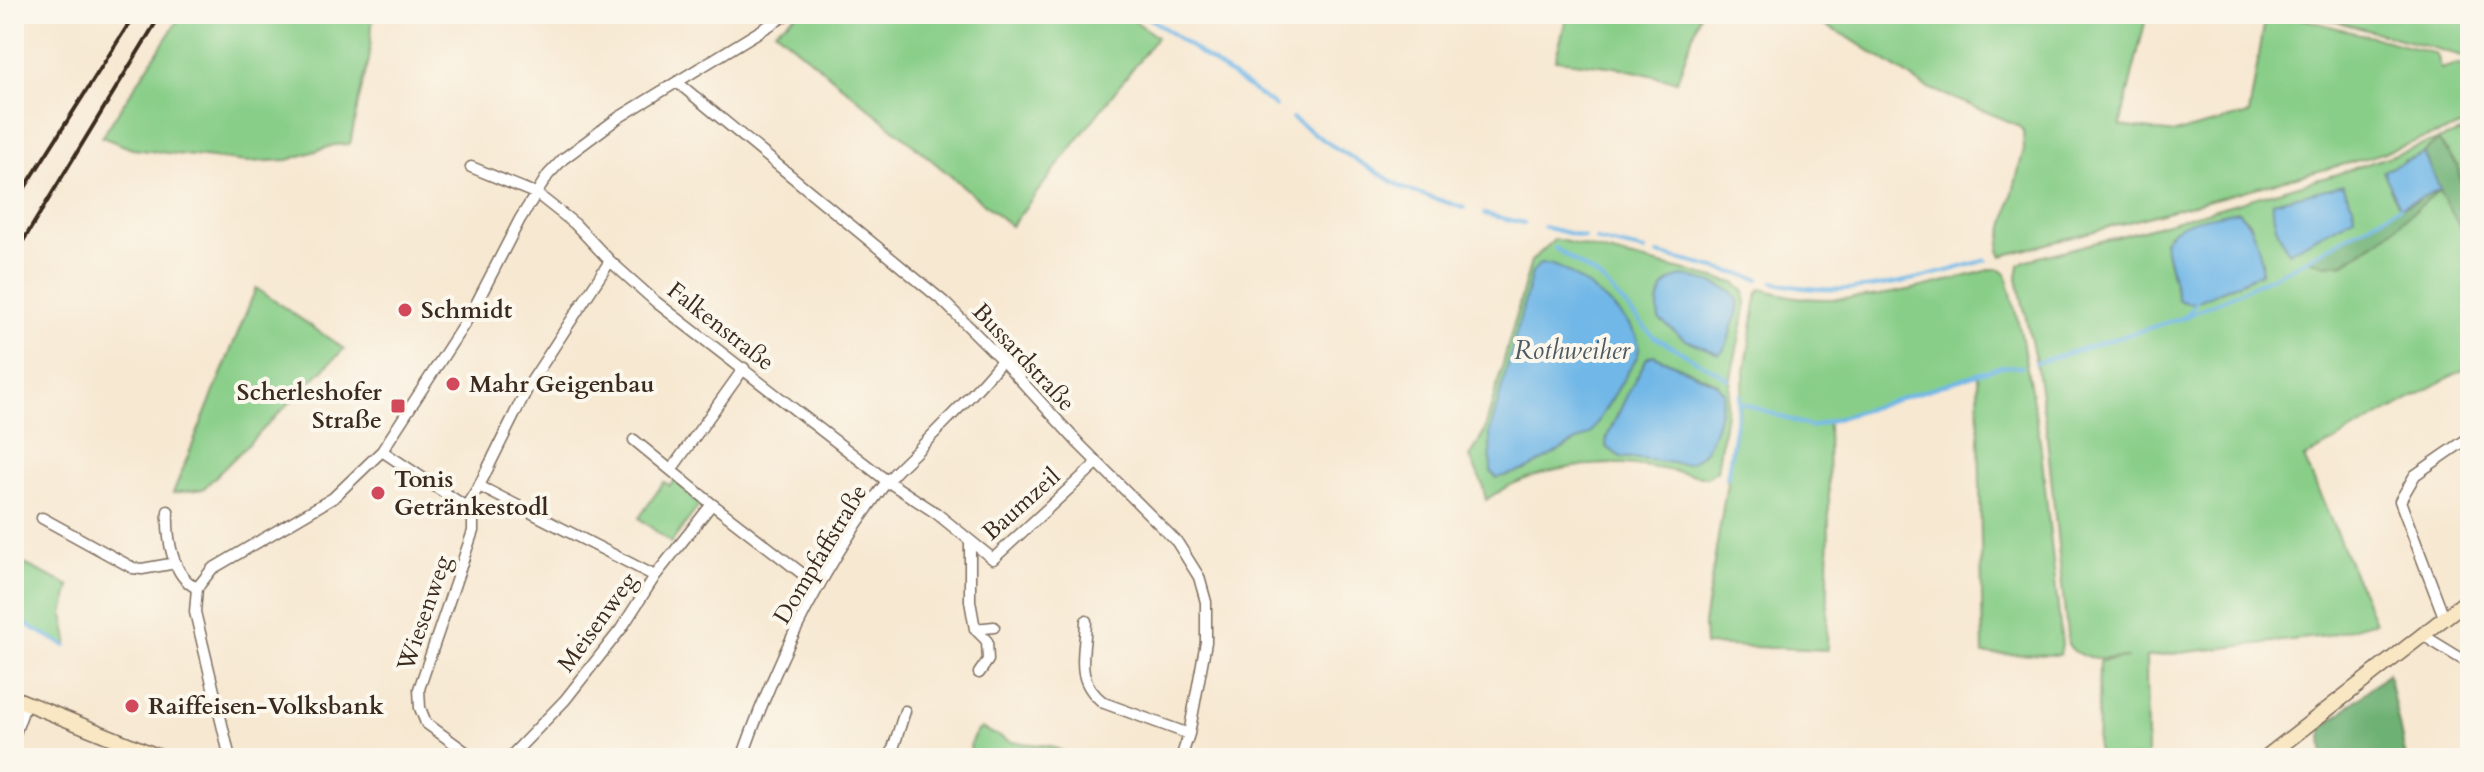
<svg xmlns="http://www.w3.org/2000/svg" width="2484" height="772" font-family="Cardo,serif">
  <style>
    .green { fill: #88ce88; stroke: #627c53; stroke-width: 2; fill-rule: evenodd }
    .forest { fill: #6eb174; stroke: #546e49; stroke-width: 2 }
    .water { fill: #71b7e7; stroke: #567082; stroke-width: 2 }
    .lines { fill: none; stroke-linecap: round; stroke-linejoin: round }
    .stream { stroke: #71b7e7; stroke-width: 4 }
    .street-casing { stroke: #7d6c5d; stroke-width: 13 }
    .secondary-casing { stroke: #7d6c5d; stroke-width: 17 }
    .street { stroke: #fff; stroke-width: 10 }
    .secondary { stroke: #f9e7c3; stroke-width: 14 }
    .rail { stroke: #3b2a1e; stroke-width: 4 }
    .poi-dot { fill: #d1495b; stroke: #fbf7ec; stroke-width: 3 }
    .labels { text-anchor: middle; stroke-width: 8; stroke-linejoin: round; paint-order: stroke }
    .poi-label { font-size: 24px; font-weight: bold; fill: #3b2a1e; stroke: #fbf7ec; text-anchor: start }
    .street-label { font-size: 24px; fill: #3b2a1e; stroke: #fbf7ec }
    .water-label { font-size: 26px; font-style: italic; fill: #4e5b64; stroke: #fbf7ec }
  </style>
  <rect width="100%" height="100%" fill="#fbf7ec"/>
  <filter id="ink" filterUnits="userSpaceOnUse"><feTurbulence type="fractalNoise" baseFrequency=".0125" numOctaves="2"/><feDisplacementMap in="SourceGraphic" scale="16" xChannelSelector="R" yChannelSelector="G"/><feConvolveMatrix kernelMatrix="1 2 1 2 8 2 1 2 1" color-interpolation-filters="sRGB"/></filter>
  <filter id="wash" filterUnits="userSpaceOnUse"><feTurbulence type="fractalNoise" baseFrequency=".006" numOctaves="4" result="noise"/><feDisplacementMap in="SourceGraphic" scale="32" xChannelSelector="R" yChannelSelector="G"/><feGaussianBlur stdDeviation="1.8" result="paint"/><feColorMatrix in="noise" values="0 0 0 0 0 0 0 0 0 0 0 0 0 0 0 0 0 1.4 0 .05"/><feComposite in="paint" operator="in"/></filter>
  <g filter="url(#wash)">
    <rect width="100%" height="100%" fill="#f7e8d1"/>
    <!-- green -->
    <path class="green" d="M182 14H373L369 60 359 99 350 144 334 145 288 160 247 162 132 149 102 137Z
      M798 14H1125L1157 37 1011 226 775 30Z
      M1568 14H1700L1677 81 1616 67 1555 60Z
      M1800 14H2147L2120 126 2175 133 2249 114 2266 14H2284L2437 54 2441 69 2458 64 2470 66V123L2367 158 2002 256 1999 251 2000 243 2024 149 2023 131 2018 125 1924 86 1846 36Z
      M2308 14H2470V58Z
      M2470 129V217L2457 165 2438 140 2424 153 2403 161 2390 189 2400 207 2309 258 2325 265 2345 263 2387 234 2440 189 2470 245V366L2304 458 2375 622 2326 636 2146 657 2147 758H2097L2099 661 2128 658C2110 658 2078 663 2068 644L2046 427 2036 363 2017 278 2019 265 2024 261 2143 230 2337 174ZM2238 211 2249 222 2262 262 2188 303 2178 300 2164 242 2169 233Z
      M1555 239 1735 283 1745 292 1746 307 1732 372 1717 471 1707 477C1679 473 1650 465 1621 464 1576 463 1522 473 1486 500L1482 483 1470 457 1484 433 1531 261ZM1653 355 1717 383C1729 397 1716 420 1711 436L1607 437 1647 358Z
      M1993 269H2001L2006 273 2021 334 2040 441 2062 645 2060 655 1983 654 1978 373 1828 422 1829 508 1827 650 1705 645 1704 624 1758 292 1761 289C1775 292 1789 297 1804 298 1866 304 1933 285 1993 269Z
      M256 288 344 349 203 489 173 493Z
      M675 480 700 504 671 543 639 518 664 482 670 486Z
      M14 559 70 586 63 614 68 640 66 646 14 618Z
      M981 728 1011 742 1050 746 1078 758H972C968 745 971 737 981 728Z"/>
    <!-- forest -->
    <path class="forest" d="M2438 140 2457 165 2470 217V245L2439 190 2387 234 2344 263 2325 265 2309 259 2400 207 2418 201 2432 169 2424 153Z
      M2388 673 2406 758H2323L2322 729Z"/>
    <!-- water -->
    <path class="water" d="M2424 153 2440 189 2400 207 2383 171Z
      M2343 185 2353 206 2354 217 2288 252C2280 236 2271 221 2273 202Z
      M2238 211C2253 225 2263 252 2261 273L2196 302 2188 303 2178 300 2164 241C2176 218 2215 217 2238 211Z
      M1539 264C1542 264 1550 264 1552 265 1574 271 1637 321 1639 345 1640 349 1638 353 1637 357L1591 433 1525 470 1497 478 1491 472 1490 432 1532 273Z
      M1682 276C1696 278 1734 286 1738 301 1740 309 1735 319 1732 326 1729 337 1728 347 1719 354L1684 339 1659 319C1656 300 1660 282 1682 276Z
      M1653 355 1717 384 1724 393C1719 416 1712 460 1684 464L1621 457 1606 447 1607 437 1628 393 1647 358Z"/>
    <g class="lines">
      <!-- stream -->
      <path class="stream" d="M1144 14 1275 106
        M1292 118 1331 145 1405 189 1464 208
        M1484 214 1524 223
        M1544 227 1584 237
        M1596 240 1645 251
        M1555 248 1602 280 1653 336 1729 379
        M1658 254 1759 279
        M1773 282C1843 301 1918 280 1986 260
        M2185 317 2291 268 2400 207
        M2036 363 2185 317 2196 302
        M1739 402 1811 427 2002 366 2022 367
        M1727 478 1740 395
        M14 618 66 646"/>
    </g>
  </g>
  <g filter="url(#ink)">
    <g class="lines">
      <!-- street casing -->
      <g class="street-casing">
        <path id="street" d="M677 82 944 302 1002 360 1080 445 1177 542 1199 577 1206 602V642L1189 734 1181 758
          M471 167 537 194 575 224 610 261 656 302 887 481 936 513 993 559 1097 463
          M634 440 712 504 804 575 820 584
          M382 451 466 507 473 515V531L419 689 420 708 426 723 474 758
          M671 470 744 368
          M479 486 655 576
          M466 507 479 486 529 385 610 261
          M168 511C167 536 171 576 197 588
          M42 518 133 568 142 569 176 563
          M970 542V601L975 629 987 641 988 660 979 673
          M2444 617 2400 501 2415 475 2470 437
          M1086 621C1085 655 1073 679 1104 703L1189 734
          M975 629 994 627
          M2421 634 2470 664
          M14 736 26 703
          M230 758 195 612 197 588 212 569 333 498 382 451 472 312 520 219 548 175 563 159 618 118 788 14
          M509 758 565 700 621 629 655 576 712 504
          M742 758C776 661 823 566 885 484 895 471 908 460 919 449 947 419 977 392 1002 360
          M890 758 905 711"/>
      </g>
      <!-- secondary casing -->
      <g class="secondary-casing">
        <path id="secondary" d="M14 698 162 758
          M2265 758 2470 598"/>
      </g>
      <!-- street -->
      <use href="#street" class="street"/>
      <!-- secondary -->
      <use href="#secondary" class="secondary"/>
      <!-- rail -->
      <path class="rail" d="M14 205 135 14
        M14 256 161 14"/>
    </g>
  </g>
  <!-- markers -->
  <g class="poi-dot">
    <circle cx="405" cy="310" r="8"/>
    <circle cx="453" cy="384" r="8"/>
    <rect x="390" y="398" width="16" height="16" rx="4"/>
    <circle cx="378" cy="493" r="8"/>
    <circle cx="132" cy="706" r="8"/>
  </g>
  <g class="labels">
    <!-- poi labels -->
    <g class="poi-label">
      <text x="421" y="318">Schmidt</text>
      <text x="469" y="392">Mahr Geigenbau</text>
      <text x="382" y="400" text-anchor="end">Scherleshofer<tspan x="382" dy="28">Straße</tspan></text>
      <text x="394" y="487">Tonis<tspan x="394" dy="28">Getränkestodl</tspan></text>
      <text x="148" y="714">Raiffeisen-Volksbank</text>
    </g>
    <!-- street labels -->
    <g class="street-label">
      <text transform="translate(721 326) rotate(38)" y="8">Falkenstraße</text>
      <text transform="translate(1024 357) rotate(47)" y="8">Bussardstraße</text>
      <text transform="translate(1021 504) rotate(-42)" y="8">Baumzeil</text>
      <text transform="translate(820 554) rotate(-59)" y="8">Dompfaffstraße</text>
      <text transform="translate(424 613) rotate(-71)" y="8">Wiesenweg</text>
      <text transform="translate(597 622) rotate(-54)" y="8">Meisenweg</text>
    </g>
    <!-- water labels -->
    <g class="water-label">
      <text x="1572" y="359">Rothweiher</text>
    </g>
  </g>
  <!-- margin -->
  <rect width="2484" height="772" fill="none" stroke="#fbf7ec" stroke-width="48"/>
</svg>
